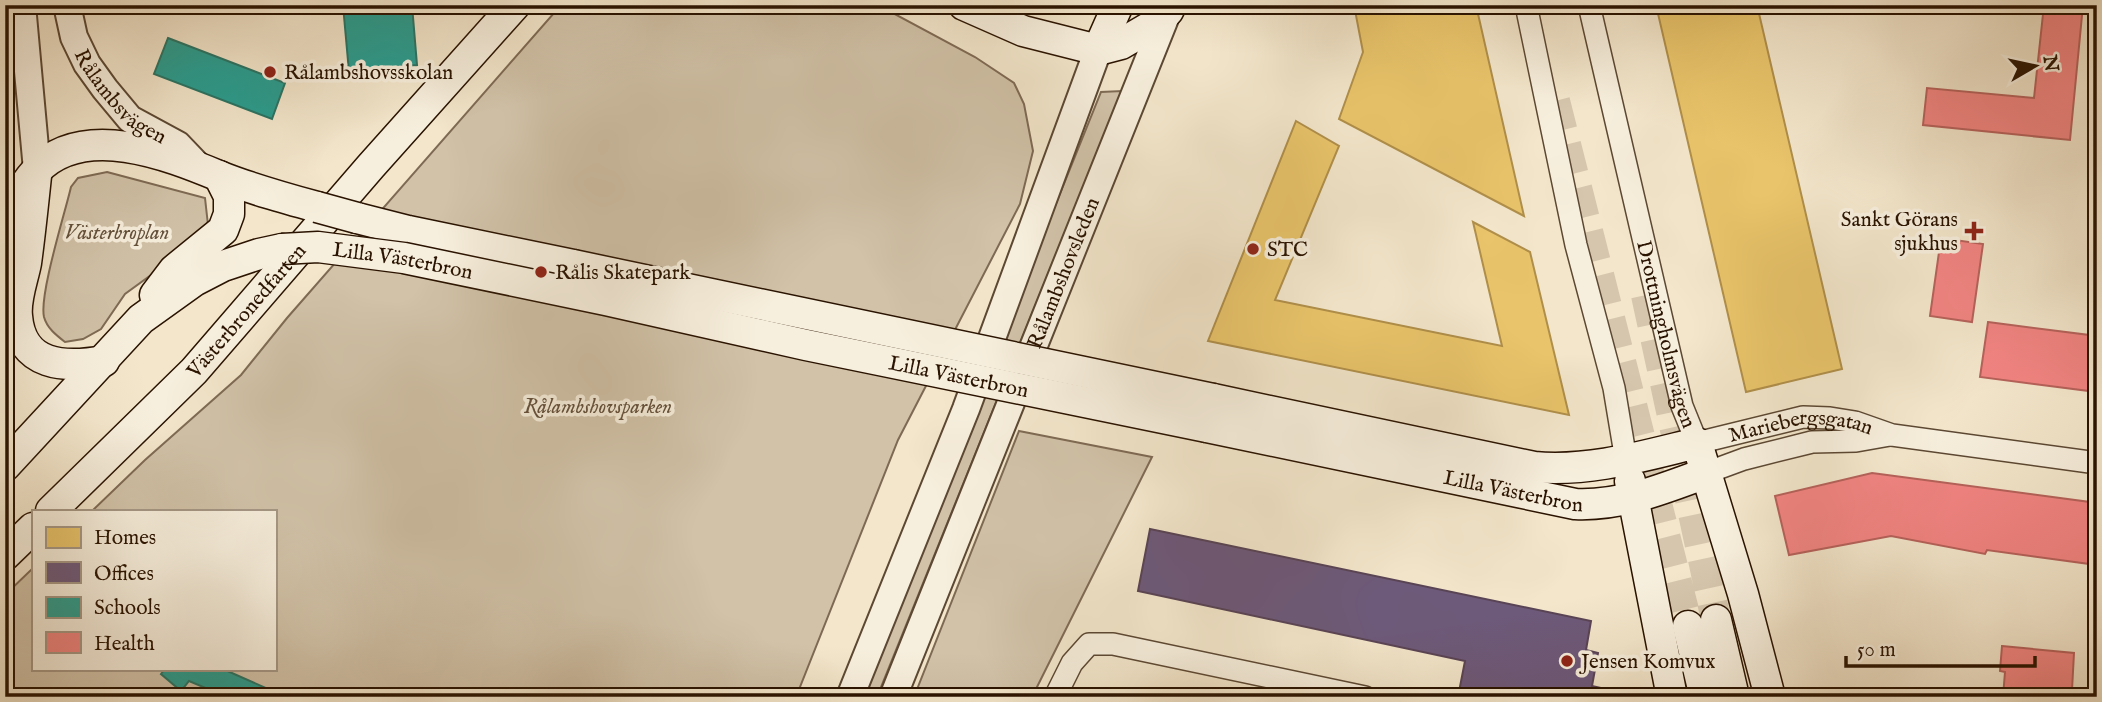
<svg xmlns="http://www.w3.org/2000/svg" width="2102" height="702" font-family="'IM FELL English',serif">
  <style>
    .green { fill: #d1c2a8; stroke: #7e6a54; stroke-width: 2 }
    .homes { fill: #e9c46a; stroke: #b08f4a; stroke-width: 2 }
    .offices { fill: #6d597a; stroke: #594455; stroke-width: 2 }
    .schools { fill: #2a9d8f; stroke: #2a7464; stroke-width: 2 }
    .health { fill: #f28482; stroke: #b6625b; stroke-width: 2 }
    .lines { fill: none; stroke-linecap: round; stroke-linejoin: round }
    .secondary-tunnel { stroke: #d5c6ad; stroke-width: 30; stroke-dasharray: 30 15; stroke-linecap: butt }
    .minor-casing { stroke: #5c4833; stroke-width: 24 }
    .tertiary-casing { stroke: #5c4833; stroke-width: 30 }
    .secondary-casing { stroke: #2a1300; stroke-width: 33 }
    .minor { stroke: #f7efdd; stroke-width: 21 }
    .tertiary { stroke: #f7efdd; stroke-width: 26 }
    .secondary { stroke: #f7efdd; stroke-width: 30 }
    .secondary-bridge-casing { stroke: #2a1300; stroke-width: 33; stroke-linecap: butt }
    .secondary-bridge { stroke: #f7efdd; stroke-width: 30 }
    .poi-dot { fill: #8f2418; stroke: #f7efdd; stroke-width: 2.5 }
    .labels { text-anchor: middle; stroke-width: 7; stroke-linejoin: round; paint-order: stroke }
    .poi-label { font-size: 21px; fill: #2a1300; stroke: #f7efdd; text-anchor: start }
    .street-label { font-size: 21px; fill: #2a1300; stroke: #f7efdd }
    .park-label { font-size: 21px; font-style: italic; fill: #64503b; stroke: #f7efdd }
  </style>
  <rect width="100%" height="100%" fill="#f3e6cb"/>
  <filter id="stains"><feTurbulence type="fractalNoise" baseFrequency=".00286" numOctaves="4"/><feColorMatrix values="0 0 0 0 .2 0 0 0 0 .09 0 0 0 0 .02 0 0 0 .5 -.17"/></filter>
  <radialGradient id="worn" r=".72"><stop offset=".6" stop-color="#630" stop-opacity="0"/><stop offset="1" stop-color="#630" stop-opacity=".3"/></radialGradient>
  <!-- green -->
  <path class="green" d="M561 5H878L975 57 1014 83 1024 104 1033 151 1020 204 898 440 796 697H5V595L33 568V669H275V511H92L145 460 241 375 287 318Z
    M1122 91 877 697H857L1101 92Z
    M107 172 205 198 208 225 173 259 125 294 101 329 83 339 65 342C56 335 47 328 44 317 39 295 65 213 71 187L78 178Z
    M1019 431 1152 457 1032 697H914Z"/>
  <!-- homes -->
  <path class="homes" d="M1354 5H1476L1524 216 1339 119 1363 52Z
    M1656 5H1757L1842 369 1746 392Z
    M1296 121 1339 146 1275 300 1502 346 1473 222 1530 252 1569 415 1208 341Z"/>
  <!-- offices -->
  <path class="offices" d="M1150 529 1591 621 1586 650 1598 653 1592 686 1601 688 1599 697H1458L1465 661 1138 591Z"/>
  <!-- schools -->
  <path class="schools" d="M343 5H412L417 65 349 72Z
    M168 38 285 83 272 119 154 74Z
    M165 669H223L286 697H227L189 681 181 691 161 674Z"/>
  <!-- health -->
  <path class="health" d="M2044 5H2083L2070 140 1923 125 1927 88 2034 98Z
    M1941 238 1983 244 1972 322 1930 316Z
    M1988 322 2097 336V392L1980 377Z
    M1872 473 2097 503V565L1987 550 1985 554 1891 536 1789 555 1775 496Z
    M2002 646 2074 653 2072 690 2055 688 2054 697H2003L2005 672 2000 671Z"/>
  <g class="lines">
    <!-- secondary-tunnel -->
    <path class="secondary-tunnel" d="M1555 101 1688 626
      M1646 295 1716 620"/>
    <!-- minor casing -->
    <g class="minor-casing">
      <g id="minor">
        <path d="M1526 5 1576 245 1614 388 1626 460"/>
        <path id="s1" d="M1589 5 1682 406 1697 443 1803 417 1830 418 1855 422 1892 435 2097 463"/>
        <path d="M1706 473 1744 459 1812 442 1856 441 1890 435"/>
        <path d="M1055 697 1072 663 1089 644H1113L1365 697"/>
      </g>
    </g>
    <!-- tertiary casing -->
    <g class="tertiary-casing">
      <g id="tertiary">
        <path d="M22 5 37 170"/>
        <path id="s2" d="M67 5 74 37 87 64 105 89 130 119 178 145 200 168"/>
        <path d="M850 697 966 409 1098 50"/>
        <path id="s3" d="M893 697 1168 11"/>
      </g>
    </g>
    <!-- secondary casing -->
    <g class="secondary-casing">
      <g id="secondary">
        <path d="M964 5 1023 31 1098 50 1121 44 1150 27 1168 11 1171 5"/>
        <path d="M1098 50 1118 5"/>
        <path d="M36 176C33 205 30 234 26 263 23 279 15 299 17 316 21 367 65 368 104 361"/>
        <path d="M357 218 408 231 573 265"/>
        <path d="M5 221C13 204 23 185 36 171 83 121 168 155 219 176 251 189 284 198 317 207"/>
        <path d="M155 295 174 270 223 230 229 214V196L219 176"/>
        <path d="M1213 399 1534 467C1590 472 1643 456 1697 443L1743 594 1770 697"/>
        <path id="s4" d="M1207 427 1575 504C1622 506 1662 489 1706 473"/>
        <path d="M5 466 141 319 194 281 223 266 259 254 282 249"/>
        <path d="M1630 481 1672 697"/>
        <path id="s5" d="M51 511 194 371 371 166 515 5"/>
        <path d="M5 555 33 528"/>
        <path d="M1716 620 1734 697"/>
        <path d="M1688 626 1705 697"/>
      </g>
    </g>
    <!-- minor -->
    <use href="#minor" class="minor"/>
    <!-- tertiary -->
    <use href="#tertiary" class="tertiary"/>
    <!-- secondary -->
    <use href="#secondary" class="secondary"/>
    <!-- secondary-bridge casing -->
    <g class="secondary-bridge-casing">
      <g id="secondary-bridge">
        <path d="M317 207 357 218"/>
        <path id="s6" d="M282 249 318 247 404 258 606 300 806 345 1207 427"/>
        <path d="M573 265 1213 399"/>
      </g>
    </g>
    <!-- secondary-bridge -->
    <use href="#secondary-bridge" class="secondary-bridge"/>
  </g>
  <!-- markers -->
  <g class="poi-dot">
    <circle cx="270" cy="72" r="7"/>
    <path d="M1970.5 220.5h7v7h7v7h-7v7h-7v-7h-7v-7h7z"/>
    <circle cx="1253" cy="249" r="7"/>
    <circle cx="541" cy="272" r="7"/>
    <circle cx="1567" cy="661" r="7"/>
  </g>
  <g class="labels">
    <!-- poi labels -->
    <g class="poi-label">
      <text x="284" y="79">Rålambshovsskolan</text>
      <text x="1958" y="226" text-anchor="end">Sankt Görans<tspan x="1958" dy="24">sjukhus</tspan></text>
      <text x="1267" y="256">STC</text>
      <text x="555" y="279">Rålis Skatepark</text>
      <text x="1581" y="668">Jensen Komvux</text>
    </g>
    <!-- street labels -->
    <g class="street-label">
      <text dy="7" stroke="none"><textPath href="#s2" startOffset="110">Rålambsvägen</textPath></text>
      <text dy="7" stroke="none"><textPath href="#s6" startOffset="122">Lilla Västerbron</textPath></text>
      <text dy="7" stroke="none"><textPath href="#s3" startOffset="457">Rålambshovsleden</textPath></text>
      <text dy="7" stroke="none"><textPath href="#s5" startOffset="280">Västerbronedfarten</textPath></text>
      <text dy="7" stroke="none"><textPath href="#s1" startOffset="338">Drottningholmsvägen</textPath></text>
      <text dy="7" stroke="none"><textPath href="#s6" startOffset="690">Lilla Västerbron</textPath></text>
      <text dy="7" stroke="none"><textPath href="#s1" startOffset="558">Mariebergsgatan</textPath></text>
      <text dy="7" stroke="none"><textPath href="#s4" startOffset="313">Lilla Västerbron</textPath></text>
    </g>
    <!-- park labels -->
    <g class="park-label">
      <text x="117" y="239">Västerbroplan</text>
      <text x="598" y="413">Rålambshovsparken</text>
    </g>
  </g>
  <!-- margin -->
  <rect width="2102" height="702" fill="none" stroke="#f3e6cb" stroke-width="28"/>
  <rect x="7" y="7" width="2088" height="688" fill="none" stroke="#2a1300" stroke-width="3.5"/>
  <rect x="14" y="14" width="2074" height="674" fill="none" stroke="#2a1300" stroke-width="2"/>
  <!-- legend -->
  <rect x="32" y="510" width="245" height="161" fill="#f7efdd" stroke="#a59785" stroke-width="2"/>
  <rect x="46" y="527" width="35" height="21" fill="#e9c46a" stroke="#a59785" stroke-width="2"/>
  <text x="94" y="544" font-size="21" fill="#2a1300">Homes</text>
  <rect x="46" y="562" width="35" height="21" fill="#6d597a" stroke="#a59785" stroke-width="2"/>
  <text x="94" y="580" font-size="21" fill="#2a1300">Offices</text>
  <rect x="46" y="597" width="35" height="21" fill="#2a9d8f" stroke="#a59785" stroke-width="2"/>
  <text x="94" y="614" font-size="21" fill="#2a1300">Schools</text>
  <rect x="46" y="632" width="35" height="21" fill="#f28482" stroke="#a59785" stroke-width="2"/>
  <text x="94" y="650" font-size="21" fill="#2a1300">Health</text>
  <!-- north arrow -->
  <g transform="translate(2035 66) rotate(81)" stroke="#f7efdd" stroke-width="5" paint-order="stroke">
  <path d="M0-5L12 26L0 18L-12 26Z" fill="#2a1300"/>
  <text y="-10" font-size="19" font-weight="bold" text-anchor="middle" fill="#2a1300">N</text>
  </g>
  <!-- scale -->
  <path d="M1846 656v10h189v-10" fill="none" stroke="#2a1300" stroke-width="3.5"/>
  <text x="1857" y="656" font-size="21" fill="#2a1300" stroke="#f7efdd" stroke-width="5" paint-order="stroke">50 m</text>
  <rect width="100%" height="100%" filter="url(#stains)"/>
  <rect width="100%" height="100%" fill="url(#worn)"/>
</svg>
